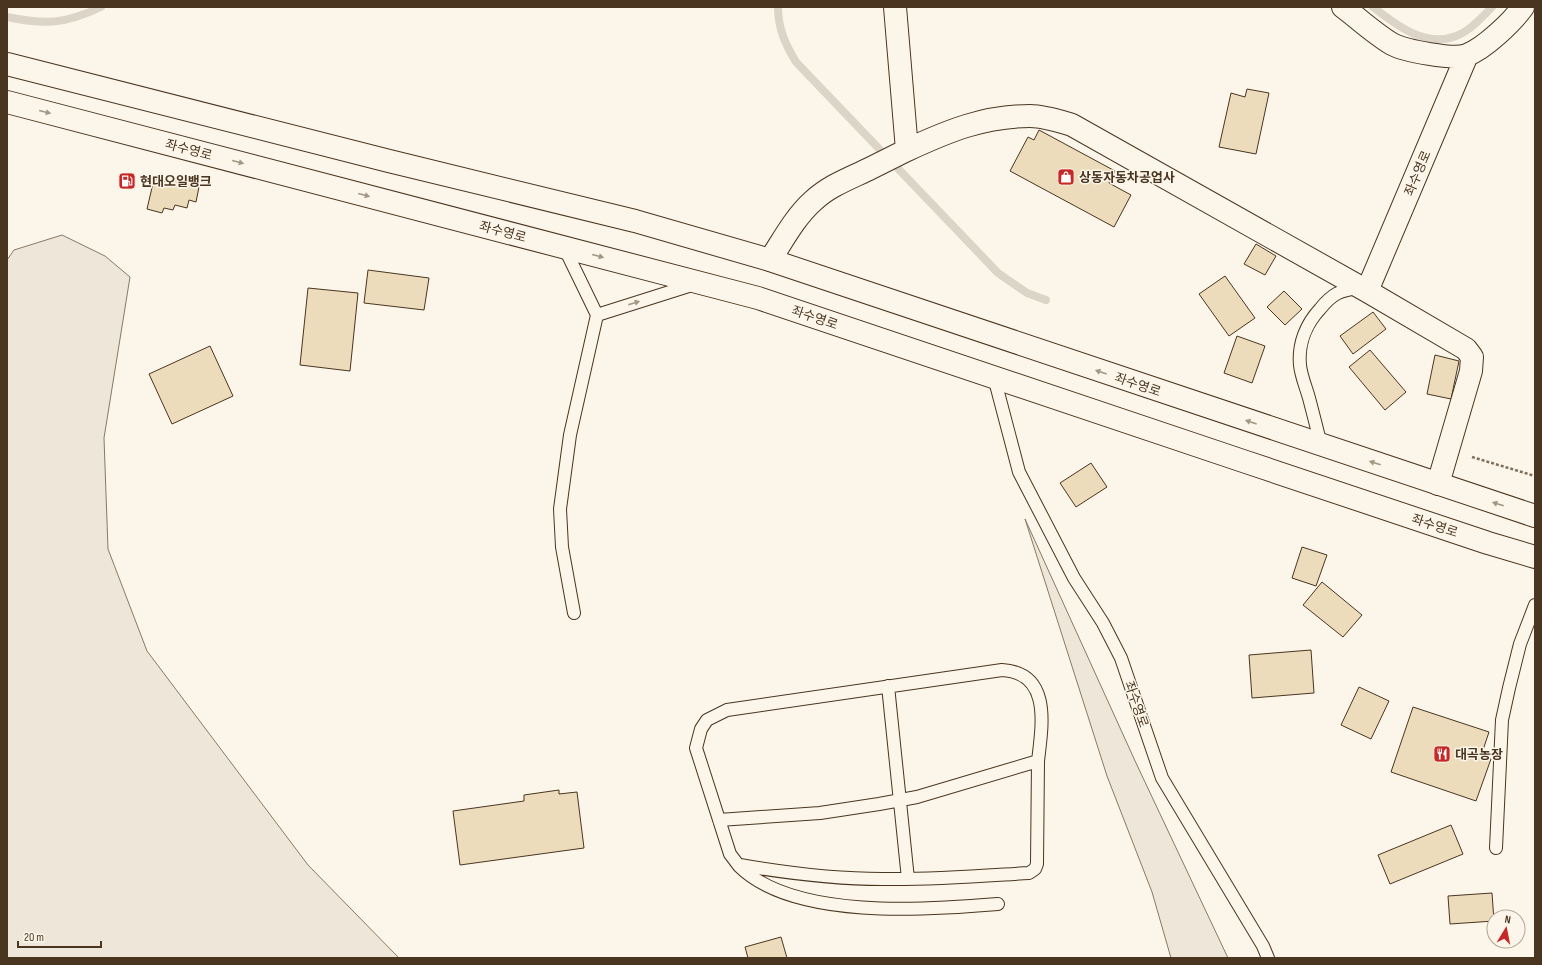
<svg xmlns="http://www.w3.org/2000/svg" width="1542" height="965" font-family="'Sofia Sans Condensed','Noto Sans KR',sans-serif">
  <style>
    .green { fill: #ede6d9; stroke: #887966 }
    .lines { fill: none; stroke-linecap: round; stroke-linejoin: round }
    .stream { stroke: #dcd4c6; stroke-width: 8 }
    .building { fill: #ecdcbc; stroke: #4a3520 }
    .lane-casing { stroke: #4a3520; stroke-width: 14 }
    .street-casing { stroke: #4a3520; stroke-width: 24 }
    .secondary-casing { stroke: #4a3520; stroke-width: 24 }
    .path { stroke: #7f6f5c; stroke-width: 2.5; stroke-dasharray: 3 2; stroke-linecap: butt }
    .lane { stroke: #fbf6e9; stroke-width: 12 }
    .street { stroke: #fbf6e9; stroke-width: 22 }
    .secondary { stroke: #fbf6e9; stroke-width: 22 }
    .oneway { fill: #a29684 }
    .labels { text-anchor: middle; stroke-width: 3; stroke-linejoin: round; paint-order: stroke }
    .street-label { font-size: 13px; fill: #4a3520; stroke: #fbf6e9 }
    .poi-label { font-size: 13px; font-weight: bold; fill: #4a3520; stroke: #fbf6e9; text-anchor: start }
  </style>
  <rect width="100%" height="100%" fill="#fbf6e9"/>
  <!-- green -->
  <path class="green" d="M62 235 105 256 130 277 104 438 108 549 147 651 308 865 399 958H7V260L14 250Z
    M1025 519 1136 763 1228 958H1171L1152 892 1107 776Z"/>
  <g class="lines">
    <!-- stream -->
    <path class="stream" d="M778 7C778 28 785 44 796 62L998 273 1027 293 1046 300
      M1373 7C1396 25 1425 48 1456 36 1470 31 1482 17 1492 7
      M7 17C46 25 65 24 101 7"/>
  </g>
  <!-- building -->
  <path class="building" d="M1247 89 1269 93 1256 154 1219 147 1231 93 1245 97Z
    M1039 130 1115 171 1109 183 1131 195 1114 227 1010 171 1028 137 1034 140Z
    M174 178 193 183 192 186 199 187 196 202 189 200 187 208 175 205 173 210 164 208 162 213 147 209 154 179 173 183Z
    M1256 244 1276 256 1265 275 1244 264Z
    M368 270 429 278 424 310 364 303Z
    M1225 276 1255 318 1229 336 1199 294Z
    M308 288 358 293 350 371 300 365Z
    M1284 291 1302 309 1285 325 1267 307Z
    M1373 312 1386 329 1353 354 1340 336Z
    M1237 336 1265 346 1252 383 1224 373Z
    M210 346 233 396 172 424 149 374Z
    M1370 350 1406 392 1385 410 1349 367Z
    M1435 355 1459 361 1451 399 1427 394Z
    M1091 463 1107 487 1076 507 1060 483Z
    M1302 547 1327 555 1316 586 1292 578Z
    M1322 582 1362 615 1343 637 1303 605Z
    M1311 650 1314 693 1252 698 1249 655Z
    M1359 687 1389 701 1371 739 1341 725Z
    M1413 707 1489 732 1481 756 1491 759 1476 801 1391 772Z
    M559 790V794L577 792 584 848 460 865 453 811 524 801V795Z
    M1451 825 1463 854 1390 884 1378 855Z
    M1492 893 1494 921 1450 924 1448 896Z
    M781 937 787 958H748L745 947Z"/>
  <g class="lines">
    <!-- lane casing -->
    <g class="lane-casing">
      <path id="lane" d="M564 247 597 315 570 435 560 509 562 547 574 613
        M597 315 695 284
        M994 377 1019 472 1074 578 1103 623 1121 658 1162 778 1263 946 1268 958
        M1321 445C1317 429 1313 413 1309 398 1306 387 1301 376 1300 365 1298 344 1306 324 1320 309 1332 294 1340 290 1359 288
        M888 686 908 879
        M719 820 820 813 879 804 917 797 1038 761C1042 726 1052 673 1002 670L727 710 707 720 701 729 696 748 730 854C733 858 736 862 739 866 793 920 927 910 998 904
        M1496 848 1502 720 1509 688 1520 644 1535 605
        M740 865C787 873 835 879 882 879 931 880 980 876 1029 873L1035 869 1037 864 1038 761"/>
    </g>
    <!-- street casing -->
    <g class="street-casing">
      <path id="street" d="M895 7 907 150C948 131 984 116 1030 116 1044 116 1059 121 1072 125L1367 291 1466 349 1472 357 1471 371 1438 484
        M1343 7C1359 19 1375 34 1392 44 1405 51 1454 60 1467 55 1485 48 1512 22 1523 7
        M770 260C783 240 795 217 813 201 830 185 851 178 871 168 883 162 895 156 907 150
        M1367 291 1467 55"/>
    </g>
    <!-- secondary casing -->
    <g class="secondary-casing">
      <path id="secondary" d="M7 64 389 161 635 221 770 260 1535 516
        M7 102 758 298 1246 462 1488 543 1535 557"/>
    </g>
    <!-- path -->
    <path class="path" d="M1472 457 1535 476"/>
    <!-- lane -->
    <use href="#lane" class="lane"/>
    <!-- street -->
    <use href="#street" class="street"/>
    <!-- secondary -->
    <use href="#secondary" class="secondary"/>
  </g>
  <!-- one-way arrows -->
  <defs><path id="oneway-solid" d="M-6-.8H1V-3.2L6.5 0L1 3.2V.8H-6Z"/></defs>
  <g class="oneway">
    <use href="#oneway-solid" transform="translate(45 112) rotate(14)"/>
    <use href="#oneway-solid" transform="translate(238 162) rotate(15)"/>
    <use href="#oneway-solid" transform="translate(364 195) rotate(15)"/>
    <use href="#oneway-solid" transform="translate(598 256) rotate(15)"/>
    <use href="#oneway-solid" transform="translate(634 303) rotate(-18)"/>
    <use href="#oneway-solid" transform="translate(1101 372) rotate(-161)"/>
    <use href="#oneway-solid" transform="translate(1251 422) rotate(-161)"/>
    <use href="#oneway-solid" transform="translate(1375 463) rotate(-162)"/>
    <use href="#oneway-solid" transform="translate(1498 504) rotate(-162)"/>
  </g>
  <!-- icons -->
  <defs>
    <g id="shop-square" transform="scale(0.9)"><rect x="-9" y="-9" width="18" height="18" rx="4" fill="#c62828" stroke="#fbf6e9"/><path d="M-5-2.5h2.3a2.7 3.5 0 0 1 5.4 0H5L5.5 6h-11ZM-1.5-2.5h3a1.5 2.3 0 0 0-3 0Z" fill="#fff"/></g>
    <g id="fuel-square" transform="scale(0.9)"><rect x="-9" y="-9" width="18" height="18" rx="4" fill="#c62828" stroke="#fbf6e9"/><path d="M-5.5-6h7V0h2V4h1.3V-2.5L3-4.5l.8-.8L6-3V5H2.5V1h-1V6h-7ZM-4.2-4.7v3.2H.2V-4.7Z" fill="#fff"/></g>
    <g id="restaurant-square" transform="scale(0.9)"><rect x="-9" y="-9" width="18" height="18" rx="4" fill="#c62828" stroke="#fbf6e9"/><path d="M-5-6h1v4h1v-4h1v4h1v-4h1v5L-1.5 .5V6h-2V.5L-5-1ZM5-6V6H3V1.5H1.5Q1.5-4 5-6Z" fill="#fff"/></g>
  </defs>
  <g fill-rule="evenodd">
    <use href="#shop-square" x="1066" y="177"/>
    <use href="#fuel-square" x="127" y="181"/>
    <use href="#restaurant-square" x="1442" y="754"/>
  </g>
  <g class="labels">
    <!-- street labels -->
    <g class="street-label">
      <text transform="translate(189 149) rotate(15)" y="5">좌수영로</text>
      <text transform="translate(1417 173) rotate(-67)" y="5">좌수영로</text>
      <text transform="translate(503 231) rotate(15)" y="5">좌수영로</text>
      <text transform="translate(815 317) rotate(19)" y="5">좌수영로</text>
      <text transform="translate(1138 384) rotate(19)" y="5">좌수영로</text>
      <text transform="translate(1435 525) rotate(18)" y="5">좌수영로</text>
      <text transform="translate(1137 704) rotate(71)" y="5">좌수영로</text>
    </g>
    <!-- poi labels -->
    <g class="poi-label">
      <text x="1079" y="182">상동자동차공업사</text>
      <text x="140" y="186">현대오일뱅크</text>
      <text x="1455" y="759">대곡농장</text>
    </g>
  </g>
  <!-- border -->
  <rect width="1542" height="965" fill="none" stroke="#4a3520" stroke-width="16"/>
  <!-- north arrow -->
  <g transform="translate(1506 929) rotate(10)"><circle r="19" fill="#fbf6e9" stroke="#b4a999"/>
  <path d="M0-3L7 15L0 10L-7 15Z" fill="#c62828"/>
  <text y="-6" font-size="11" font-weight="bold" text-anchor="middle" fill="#4a3520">N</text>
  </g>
  <!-- scale -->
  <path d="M18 941v6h83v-6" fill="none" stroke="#4a3520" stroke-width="2"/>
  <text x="24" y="941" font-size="12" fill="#4a3520" stroke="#fbf6e9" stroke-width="3" paint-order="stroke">20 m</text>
</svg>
